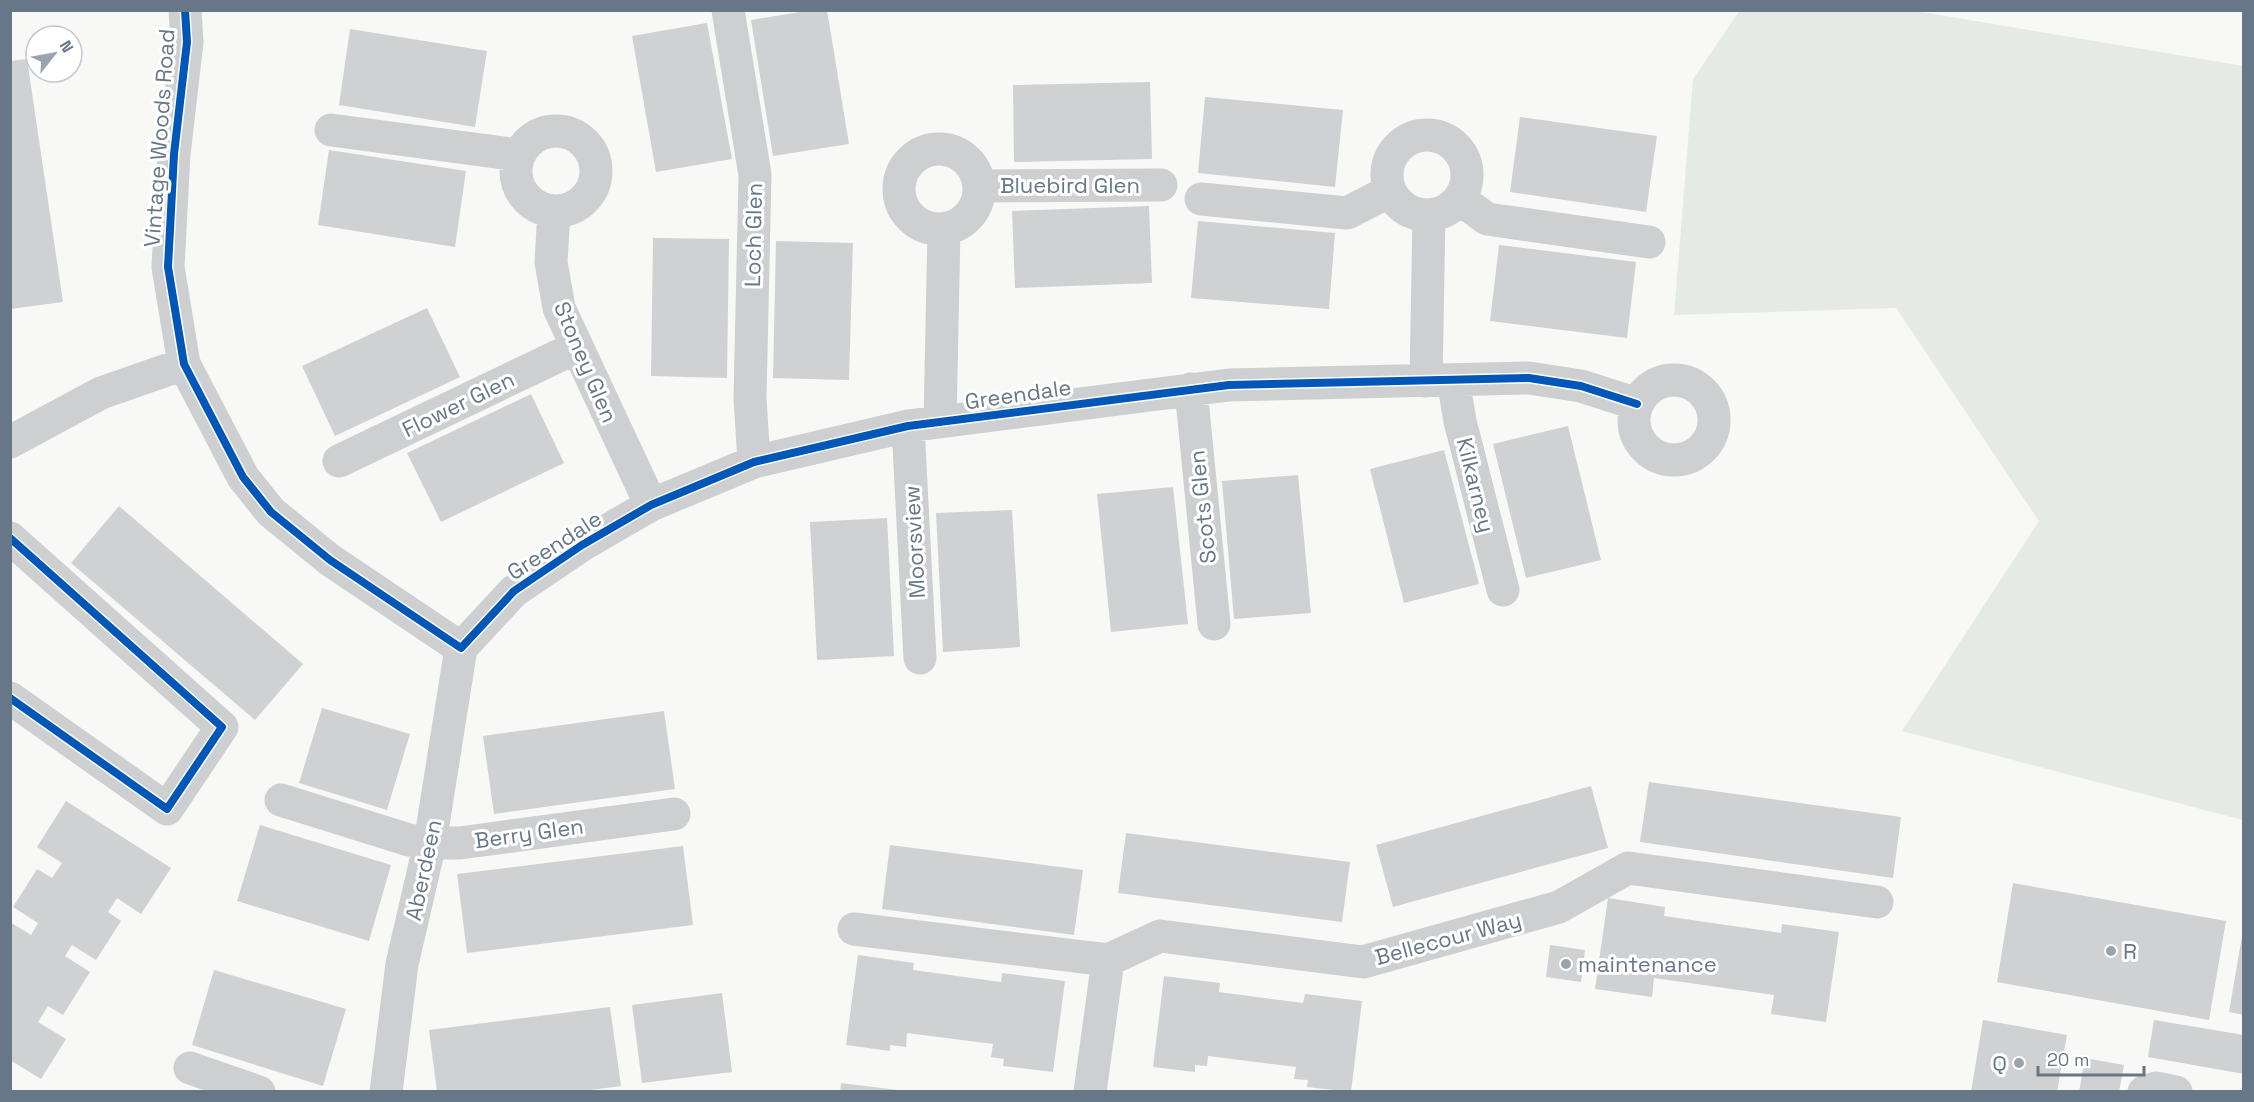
<svg xmlns="http://www.w3.org/2000/svg" width="2254" height="1102" font-family="'Space Grotesk',sans-serif">
  <style>
    .green { fill: #e6eae4 }
    .building { fill: #d0d1d2 }
    .lines { fill: none; stroke-linecap: round; stroke-linejoin: round }
    .minor { stroke: #cecfd0; stroke-width: 33 }
    .cycleway-casing { stroke: #fff; stroke-width: 11 }
    .cycleway { stroke: #0057b8; stroke-width: 8 }
    .poi-dot { fill: #9aa4af; stroke: #fff; stroke-width: 2 }
    .labels { text-anchor: middle; stroke-width: 6; stroke-linejoin: round; paint-order: stroke }
    .street-label { font-size: 22px; fill: #677788; stroke: #fff }
    .poi-label { font-size: 22px; fill: #677788; stroke: #fff; text-anchor: start }
  </style>
  <rect width="100%" height="100%" fill="#f8f8f7"/>
  <!-- green -->
  <path class="green" d="M1740 10 1916 11 2243 66V820L1902 731 2039 521 1896 308 1674 315 1693 79Z"/>
  <!-- building -->
  <path class="building" d="M812 10H827L849 144 773 156 751 20Z
    M707 23 732 159 656 172 632 36Z
    M350 29 487 51 475 127 339 105Z
    M27 59 63 302 10 309V61Z
    M1150 82 1152 159 1014 162 1013 85Z
    M1205 97 1343 110 1335 187 1198 173Z
    M1520 117 1657 136 1646 212 1510 192Z
    M329 150 466 171 455 247 318 225Z
    M1149 206 1152 283 1015 288 1012 211Z
    M1198 221 1335 233 1329 309 1191 298Z
    M653 238 729 239 727 378 651 376Z
    M776 241 853 243 849 380 773 378Z
    M1499 245 1636 262 1627 338 1490 321Z
    M427 308 460 377 335 436 302 366Z
    M531 394 564 463 441 522 407 453Z
    M1568 426 1601 560 1526 578 1493 444Z
    M1444 450 1479 584 1404 603 1370 469Z
    M1298 475 1311 613 1234 619 1222 481Z
    M1173 487 1188 624 1111 632 1097 494Z
    M119 506 303 664 255 720 71 563Z
    M1012 510 1020 647 943 652 936 513Z
    M887 518 894 656 817 660 810 522Z
    M322 708 410 734 387 810 299 783Z
    M664 711 675 789 494 814 483 736Z
    M1649 782 1901 817 1893 878 1640 842Z
    M1591 786 1608 848 1393 907 1376 845Z
    M66 801 171 868 141 914 117 898 108 912 121 921 96 960 72 945 65 956 90 972 63 1015 48 1006 38 1022 66 1039 41 1079 10 1060V922L31 935 38 923 13 907 37 869 52 878 62 863 37 847Z
    M260 825 391 865 369 941 237 901Z
    M1126 833 1350 862 1342 922 1118 893Z
    M890 845 1083 870 1074 935 882 909Z
    M683 846 693 925 467 953 457 874Z
    M2013 883 2226 921 2209 1020 1997 982Z
    M1608 898 1665 907 1664 916 1781 933 1782 924 1839 932 1826 1022 1771 1014 1774 995 1654 978 1652 997 1595 989Z
    M2242 936H2244V1015L2229 1012Z
    M1550 945 1585 950 1581 982 1546 977Z
    M858 955 914 963 913 970 1001 982 1002 973 1065 981 1053 1072 1003 1066 1004 1059 991 1057 993 1044 907 1033 906 1047 890 1045V1051L846 1045Z
    M214 970 346 1009 323 1086 192 1045Z
    M1164 976 1220 983 1219 992 1303 1003 1305 994 1362 1001 1351 1092 1307 1087 1308 1080 1294 1079 1296 1067 1208 1056 1207 1066 1195 1065V1072L1153 1067Z
    M722 993 732 1072 642 1083 632 1005Z
    M610 1007 621 1086 575 1092H437L429 1030Z
    M1983 1020 2067 1035 2057 1092H1971Z
    M2154 1020 2244 1035V1074L2148 1057Z
    M2085 1058 2124 1065 2119 1092H2079Z
    M841 1083 898 1090V1092H840Z"/>
  <g class="lines">
    <!-- minor -->
    <path class="minor" d="M185 10 187 42 174 154 168 267 184 364 243 477 271 512 330 560 461 648
      M728 10 755 175 750 398 754 462
      M331 130 518 155
      M516 171a40 40 0 1 1 80 0a40 40 0 1 1-80 0Z
      M1387 175a40 40 0 1 1 80 0a40 40 0 1 1-80 0Z
      M899 189a40 40 0 1 1 80 0a40 40 0 1 1-80 0Z
      M980 186 1161 185
      M1201 199 1347 213 1390 191
      M1460 199 1487 219 1649 242
      M554 211 551 262 559 308 651 505
      M1634 420a40 40 0 1 1 80 0a40 40 0 1 1-80 0Z
      M1453 380 1460 421 1503 590
      M1426 381 1429 215
      M1191 389 1214 624
      M940 422 944 230
      M908 426 920 658
      M10 442 101 393 184 364
      M339 461 577 347
      M10 538 222 727 167 809 10 698
      M461 648 514 591 582 545 651 505 754 462 908 426 1229 385 1529 378 1581 386 1637 404
      M281 800 409 840 430 843H460L674 814
      M854 929 1108 960
      M190 1068 259 1092
      M386 1092 402 964 430 843 461 648
      M1090 1092 1108 960 1160 936 1363 962 1559 907 1628 868 1877 902
      M2144 1092 2156 1088 2176 1092"/>
    <!-- cycleway casing -->
    <g class="cycleway-casing">
      <path id="cycleway" d="M185 10 187 42 174 154 168 267 184 364 243 477 271 512 330 560 461 648 514 591 582 545 651 505 754 462 908 426 1229 385 1529 378 1581 386 1637 404
        M10 538 222 727 167 809 10 698"/>
    </g>
    <!-- cycleway -->
    <use href="#cycleway" class="cycleway"/>
  </g>
  <!-- markers -->
  <g class="poi-dot">
    <circle cx="2111" cy="951" r="6"/>
    <circle cx="1566" cy="964" r="6"/>
    <circle cx="2019" cy="1063" r="6"/>
  </g>
  <g class="labels">
    <!-- street labels -->
    <g class="street-label">
      <text transform="translate(159 138) rotate(-86)" y="8">Vintage Woods Road</text>
      <text x="1070" y="193">Bluebird Glen</text>
      <text transform="translate(753 235) rotate(-89)" y="8">Loch Glen</text>
      <text transform="translate(586 362) rotate(67)" y="8">Stoney Glen</text>
      <text transform="translate(1018 394) rotate(-8)" y="8">Greendale</text>
      <text transform="translate(458 404) rotate(-26)" y="8">Flower Glen</text>
      <text transform="translate(1476 485) rotate(76)" y="8">Kilkarney</text>
      <text transform="translate(1202 507) rotate(-96)" y="8">Scots Glen</text>
      <text transform="translate(914 542) rotate(-93)" y="8">Moorsview</text>
      <text transform="translate(554 545) rotate(-33)" y="8">Greendale</text>
      <text transform="translate(529 833) rotate(-8)" y="8">Berry Glen</text>
      <text transform="translate(423 870) rotate(-78)" y="8">Aberdeen</text>
      <text transform="translate(1448 938) rotate(-15)" y="8">Bellecour Way</text>
    </g>
    <!-- poi labels -->
    <g class="poi-label">
      <text x="2123" y="959">R</text>
      <text x="1578" y="972">maintenance</text>
      <text x="2007" y="1071" text-anchor="end">Q</text>
    </g>
  </g>
  <!-- border -->
  <rect width="2254" height="1102" fill="none" stroke="#677788" stroke-width="24"/>
  <!-- north arrow -->
  <g transform="translate(54 54) rotate(59)"><circle r="28" fill="#ffffff" stroke="#c2c9cf" stroke-width="1.5"/>
  <path d="M0-4.5L10 22L0 15L-10 22Z" fill="#9aa4af"/>
  <text y="-9" font-size="16" font-weight="bold" text-anchor="middle" fill="#677788">N</text>
  </g>
  <!-- scale -->
  <path d="M2038 1066v9h106v-9" fill="none" stroke="#677788" stroke-width="3"/>
  <text x="2047" y="1066" font-size="18" fill="#677788" stroke="#ffffff" stroke-width="4.5" paint-order="stroke">20 m</text>
</svg>
